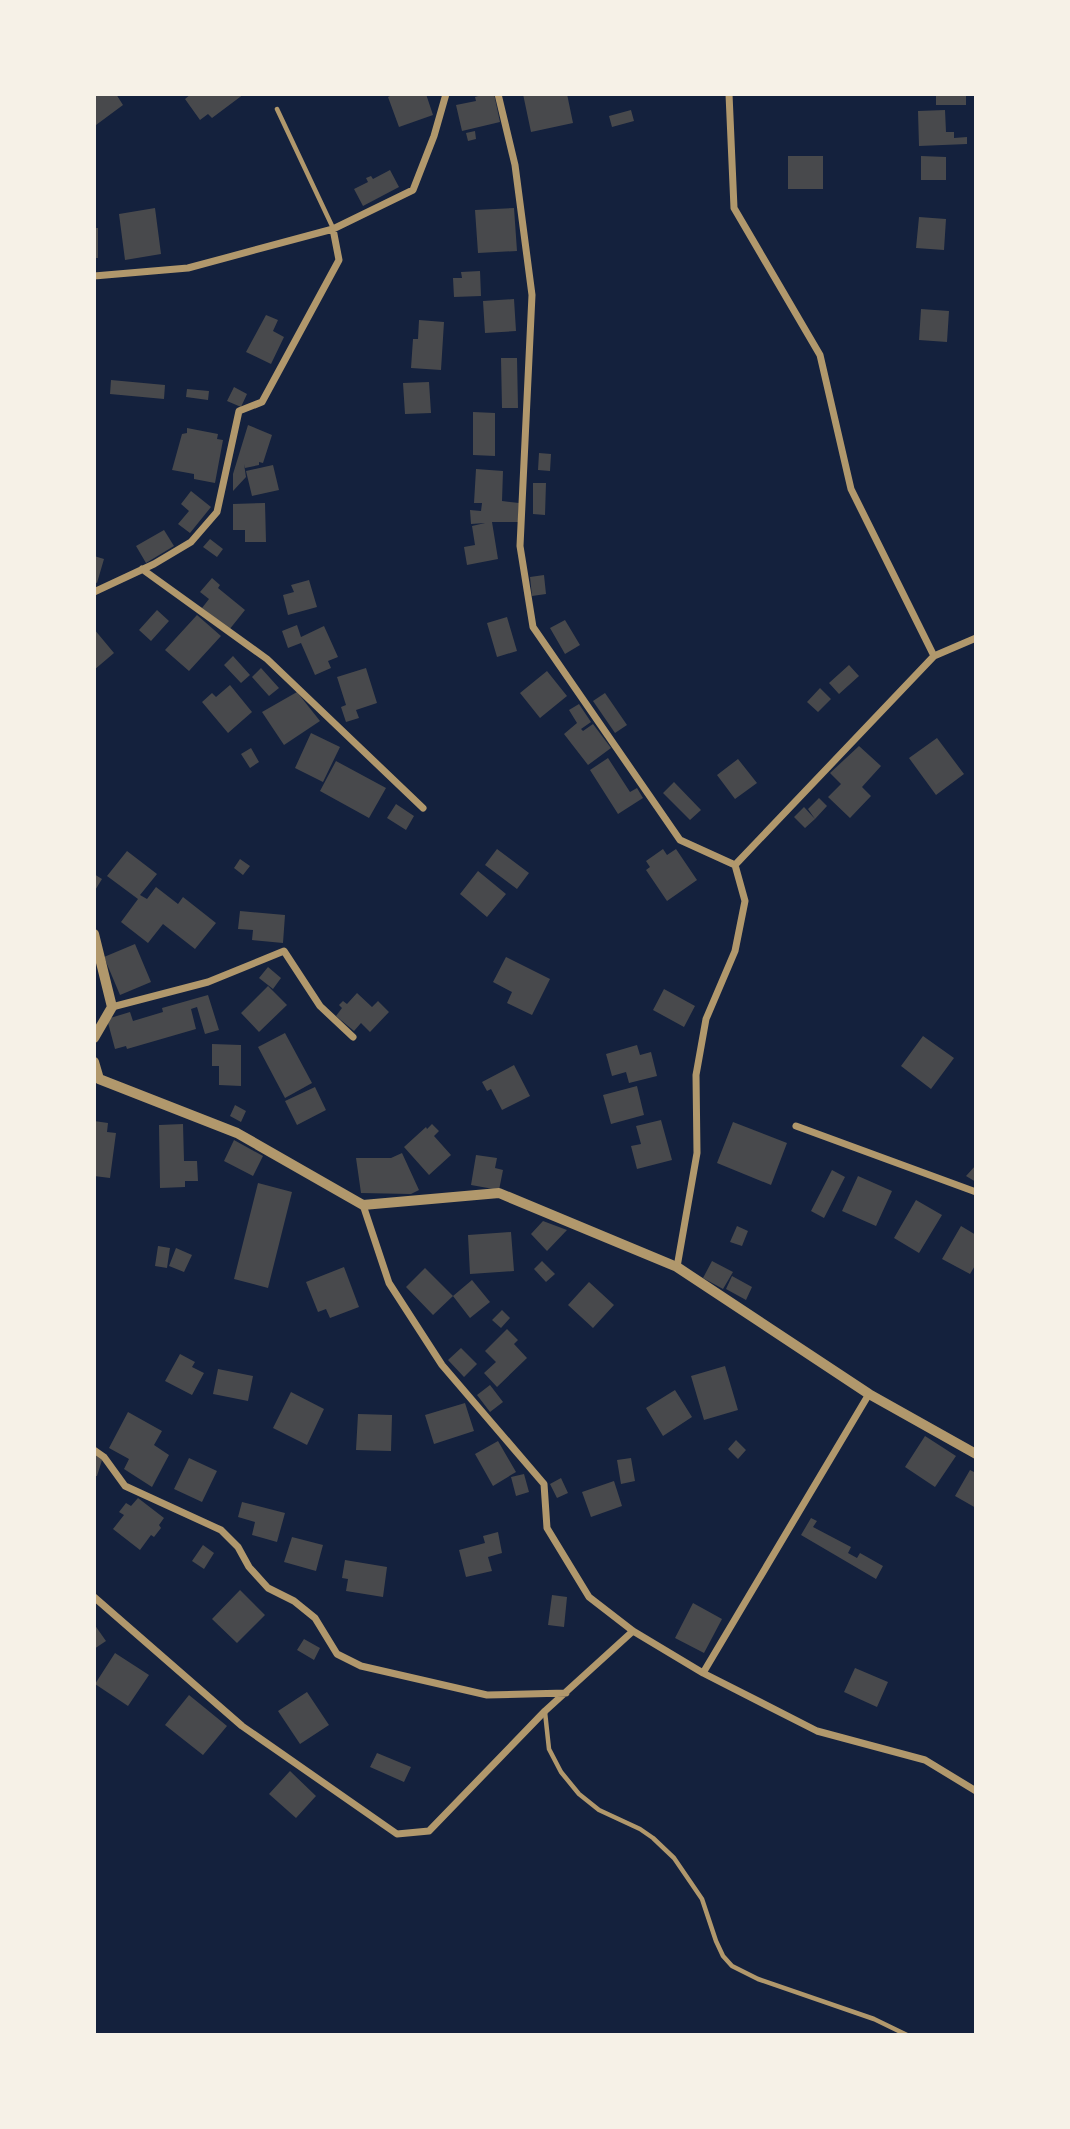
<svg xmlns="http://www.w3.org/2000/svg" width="1070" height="2129" font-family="Montserrat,sans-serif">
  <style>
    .building { fill: #48494c }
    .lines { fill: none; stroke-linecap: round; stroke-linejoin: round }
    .service { stroke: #b1986c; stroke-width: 4.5 }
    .minor { stroke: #b1986c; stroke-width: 7 }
    .tertiary { stroke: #b1986c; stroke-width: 10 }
  </style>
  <rect width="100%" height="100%" fill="#14213d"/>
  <!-- building -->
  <path class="building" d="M94 94H116L123 105 96 125Z
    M191 94H244L212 118 208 114 200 120 185 99Z
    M394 94H426L433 115 399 127 388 97Z
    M485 94H494L500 122 462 131 456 105 476 101 475 97Z
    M523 94H567L573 123 531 132Z
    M936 94H966V105H936Z
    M631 110 634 121 612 127 609 116Z
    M945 110 946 132H954V138L967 137V144L919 146 918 111Z
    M475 131 476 139 468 141 466 133Z
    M788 156H823V189H788Z
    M921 156 946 157V180H921Z
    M390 170 399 187 363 206 354 189 368 182 366 178 371 176 373 179Z
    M155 208 161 254 125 260 119 214Z
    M514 208 517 251 478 253 475 210Z
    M919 217 946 219 944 250 916 248Z
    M94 228H98V258H94Z
    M480 271 481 296 454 297 453 278H462L461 272Z
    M514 299 516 331 485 333 483 301Z
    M921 309 949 311 947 342 919 340Z
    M266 315 278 320 273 331 284 337 271 364 246 352Z
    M419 320 444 322 441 370 411 368 413 339H418Z
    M501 358H517L518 408H502Z
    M111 380 165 385 164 399 110 394Z
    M429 382 431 413 405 414 403 383Z
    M234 387 247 394 241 407 227 401Z
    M187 389 209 391 208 400 186 397Z
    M473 412 495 413V456L473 455Z
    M248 425 272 435 263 463 259 462V465L245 468 244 464 246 477 233 491V474Z
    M187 428 218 434 217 439 223 440 215 483 194 479V474L172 470 182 434 187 433Z
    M539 453 551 454 550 471 538 470Z
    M273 465 279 490 252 496 246 471Z
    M476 469 503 471 502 501 519 503 518 522H492L498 559 467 565 464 547 475 545 472 526 485 523 471 524 470 510 481 511 482 503H474Z
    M533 483H546L545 515 533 514Z
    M191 491 211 507 190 533 178 524 189 511 181 504Z
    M265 503 266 542H245V530H233V504Z
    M164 530 174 546 146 563 136 546Z
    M210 539 223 549 217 557 203 547Z
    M94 556 104 559 97 583 94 582Z
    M544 575 546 594 532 596 530 577Z
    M212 578 220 585 218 588 245 610 229 630 202 608 209 599 200 592Z
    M309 580 317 607 288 615 283 595 294 592 291 585Z
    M157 610 169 621 151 641 139 630Z
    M197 615 221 636 189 671 165 650Z
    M507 617 517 651 497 657 487 623Z
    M565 620 580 645 565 654 550 628Z
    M297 625 301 637 324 626 338 657 328 661 331 668 315 675 301 643 288 648 282 631Z
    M94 629 114 653 94 670Z
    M233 656 250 675 241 683 224 665Z
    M849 665 859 676 839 694 829 683Z
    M261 668 279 688 269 696 252 677Z
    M366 668 377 703 356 710 359 718 346 722 341 707 346 705 337 677Z
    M547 671 567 696 540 718 520 693Z
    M230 685 252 712 228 733 202 702 212 693 216 697Z
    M820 688 831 699 818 712 807 702Z
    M297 692 320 721 284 745 262 712Z
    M605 693 627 725 615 733 593 701Z
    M579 704 591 722 581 729 583 731 593 724 611 748 588 765 564 734 577 723 569 710Z
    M311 733 340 747 323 782 295 768Z
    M937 738 964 774 936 795 909 758Z
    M859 746 881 766 862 787 871 796 850 818 828 797 841 784 830 773Z
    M251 748 259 762 250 768 241 754Z
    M608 758 630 792 637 788 643 798 618 814 590 770Z
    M738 759 757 783 735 799 717 775Z
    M336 761 386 788 369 818 320 791Z
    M674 782 701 810 690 820 663 793Z
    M819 798 827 806 815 819 808 809Z
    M396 804 414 816 406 830 387 818Z
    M804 807 815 819 805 828 794 817Z
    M497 849 529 873 517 889 485 865Z
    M663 849 667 855 676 849 697 880 667 901 646 870 650 867 646 861Z
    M127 851 157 874 140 895 147 899 156 887 178 904 183 897 216 923 195 949 163 924 148 943 121 922 138 899 107 876Z
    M240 859 250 866 243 875 234 868Z
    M478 871 506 894 487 917 460 894Z
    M94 874 102 879 94 892Z
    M240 911 285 915 283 943 252 940 253 930 238 929Z
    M135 944 151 982 120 995 104 957Z
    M506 957 550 979 532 1015 507 1003 512 992 493 982Z
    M268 967 281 978 273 989 259 978Z
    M268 986 287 1005 259 1032 241 1013Z
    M664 989 695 1006 684 1027 653 1010Z
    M357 993 372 1007 378 1001 389 1012 370 1032 361 1023 354 1031 336 1016 342 1008 339 1005 343 1001 347 1004Z
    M208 995 219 1030 205 1034 197 1007 191 1009 196 1029 127 1049 126 1046 115 1049 107 1019 130 1012 133 1021 163 1012 162 1008Z
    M285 1033 312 1083 285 1098 258 1047Z
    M923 1036 954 1058 931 1089 901 1066Z
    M212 1044 241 1045V1086L219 1085V1066H212Z
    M637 1045 640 1055 651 1052 657 1076 629 1083 626 1072 612 1076 606 1054Z
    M514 1065 530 1096 502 1110 491 1089 487 1091 482 1082Z
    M637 1086 644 1115 611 1124 603 1095Z
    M315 1087 326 1110 297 1125 285 1101Z
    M235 1105 246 1111 241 1122 230 1116Z
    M661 1120 672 1160 637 1169 631 1146 641 1144 636 1126Z
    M94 1121 108 1123 107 1132 116 1133 110 1178 94 1176Z
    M733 1122 787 1143 771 1185 717 1163Z
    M183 1124 184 1161H197L198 1181H185V1187L160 1188 159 1125Z
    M432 1124 439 1131 434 1136 451 1155 429 1175 404 1147 426 1127 427 1129Z
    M234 1140 263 1156 253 1176 224 1161Z
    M402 1153 419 1190 411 1194 361 1193 356 1158H391Z
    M476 1155 497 1158 495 1168 503 1170 499 1190 471 1185Z
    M976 1165V1182L966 1176Z
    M832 1170 845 1177 824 1218 811 1211Z
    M858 1176 892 1191 876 1226 842 1211Z
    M258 1183 292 1192 268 1288 234 1279Z
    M916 1200 942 1215 919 1253 894 1238Z
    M543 1221 567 1230 547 1251 531 1234Z
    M737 1226 748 1231 742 1246 730 1242Z
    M961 1226 976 1235V1264L970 1274 942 1259Z
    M511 1232 514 1271 470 1274 468 1235Z
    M158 1246 170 1248 167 1268 155 1266Z
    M176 1248 192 1255 184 1272 169 1266Z
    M542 1261 555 1274 546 1282 534 1269Z
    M712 1261 733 1272 723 1289 703 1278Z
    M344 1267 359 1307 330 1318 326 1309 318 1312 306 1282Z
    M425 1268 453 1296 433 1315 406 1287Z
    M732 1276 752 1287 746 1300 726 1289Z
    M472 1280 490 1302 470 1318 453 1296Z
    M589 1282 614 1305 593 1328 568 1305Z
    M502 1310 510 1318 501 1328 492 1320Z
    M507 1329 518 1340 514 1344 527 1358 497 1387 484 1373 496 1362 485 1351Z
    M461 1348 477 1364 464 1377 448 1360Z
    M180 1354 195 1362 192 1367 204 1373 192 1395 165 1381Z
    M725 1366 738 1410 704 1420 691 1376Z
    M218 1369 253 1376 248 1401 213 1394Z
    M490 1385 503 1402 490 1412 477 1395Z
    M675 1390 692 1417 663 1436 646 1408Z
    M291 1392 324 1409 307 1445 273 1428Z
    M465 1403 474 1431 434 1444 425 1415Z
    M128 1412 162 1431 154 1445 169 1455 152 1487 124 1469 129 1459 109 1448Z
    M358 1414 392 1415 391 1451 356 1450Z
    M925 1436 956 1456 935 1487 905 1467Z
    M736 1440 746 1450 738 1459 728 1449Z
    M498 1441 516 1472 493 1486 475 1454Z
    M94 1454 103 1457 97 1476H94Z
    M189 1458 217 1471 202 1502 174 1489Z
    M631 1458 635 1481 621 1484 617 1460Z
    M970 1470 976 1473V1508L955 1496Z
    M524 1474 529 1492 516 1496 511 1477Z
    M561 1478 568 1493 557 1498 550 1484Z
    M614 1481 622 1506 591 1517 582 1492Z
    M138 1498 164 1518 159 1525 161 1528 154 1537 151 1535 140 1550 113 1529 124 1515 119 1512 126 1503 131 1506Z
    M242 1502 285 1513 277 1542 252 1535 255 1522 238 1517Z
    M811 1518 817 1521 813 1527 851 1547 848 1553 857 1558 860 1553 883 1566 876 1579 801 1535Z
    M498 1532 502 1553 488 1557 492 1571 466 1577 459 1550 485 1543 483 1536Z
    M292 1537 323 1545 316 1571 284 1562Z
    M203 1545 214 1553 204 1569 192 1561Z
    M345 1560 387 1567 383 1597 346 1591 348 1579 342 1578Z
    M240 1590 265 1615 237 1643 212 1619Z
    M552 1595 567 1597 564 1627 548 1625Z
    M693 1603 722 1619 704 1653 675 1638Z
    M94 1624 106 1641 94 1649Z
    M304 1639 320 1648 314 1660 297 1650Z
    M115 1653 149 1675 128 1706 95 1684Z
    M855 1668 888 1682 877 1707 844 1692Z
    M307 1692 329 1725 300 1744 278 1711Z
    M189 1695 227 1726 203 1755 165 1725Z
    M377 1753 411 1767 404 1782 370 1767Z
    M290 1771 316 1796 296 1818 269 1794Z"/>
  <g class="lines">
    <!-- service -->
    <path class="service" d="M277 109 333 228
      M545 1712 549 1749 561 1772 579 1794 599 1810 640 1829 653 1838 674 1858 702 1899 716 1941 723 1956 732 1966 758 1979 874 2019 907 2035"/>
    <!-- minor -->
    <path class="minor" d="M498 94 515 165 532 295 520 546 533 627 680 840 735 865 745 901 735 951 706 1019 696 1075 697 1153 677 1267
      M729 94 734 208 820 355 851 489 934 656
      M94 276 188 268 333 229 413 190 434 136 446 94
      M142 569 267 659 423 808
      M94 592 154 564 191 542 217 512 239 411 262 402 339 260 333 229
      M735 865 934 656 976 638
      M112 1007 208 982 284 951 320 1006 353 1037
      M796 1126 976 1192
      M363 1205 389 1283 442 1365 544 1484 547 1528 589 1597 633 1631 703 1673 817 1731 925 1760 976 1791
      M94 1450 104 1457 125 1486 221 1530 238 1547 249 1567 268 1588 294 1601 315 1618 337 1654 361 1666 487 1695 566 1693
      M94 1597 242 1726 397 1834 429 1831 545 1711 633 1631
      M703 1673 869 1394"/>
    <!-- tertiary -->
    <path class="tertiary" d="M94 934 112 1007 94 1038
      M94 1062 99 1079 237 1133 363 1205 499 1193 677 1267 869 1394 976 1454"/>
  </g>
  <!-- border -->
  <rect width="1070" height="2129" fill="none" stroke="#f6f1e7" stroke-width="192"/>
</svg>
